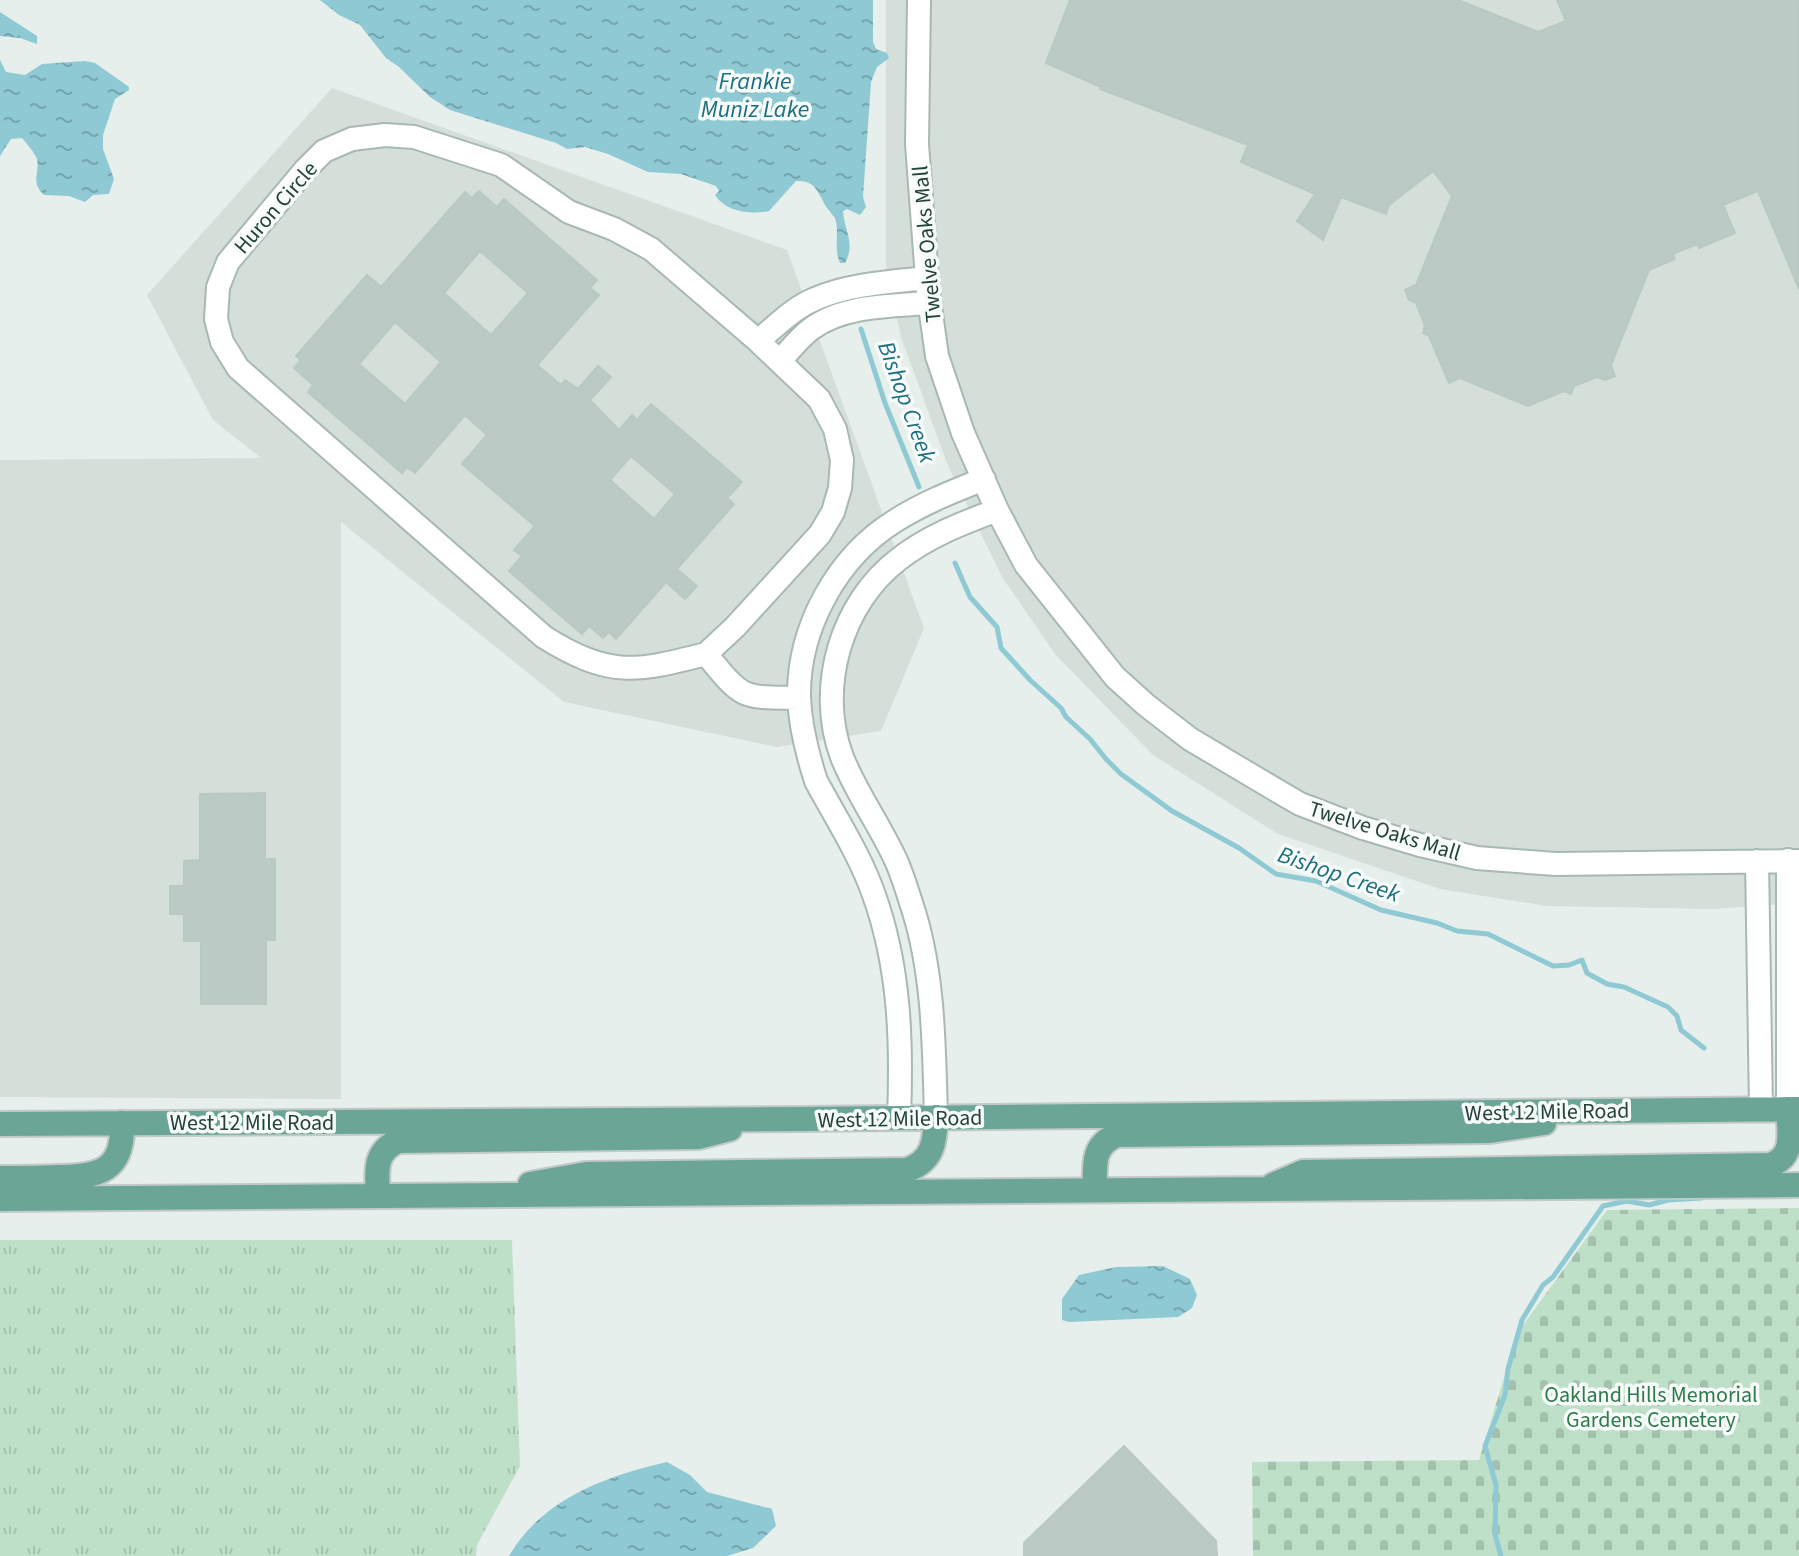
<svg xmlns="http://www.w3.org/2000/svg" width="1799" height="1556" font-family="'Source Sans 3',sans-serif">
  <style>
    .built { fill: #d4dfda }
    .grass { fill: url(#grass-tufts) }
    .cemetery { fill: url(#cemetery-stones) }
    .water { fill: url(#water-ripples) }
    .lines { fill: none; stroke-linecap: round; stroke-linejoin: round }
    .stream { stroke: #8ec9d4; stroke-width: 5 }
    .building { fill: #bbcac4; stroke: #b8c9c2; stroke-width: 2; fill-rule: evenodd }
    .minor-casing { stroke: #a8b8b2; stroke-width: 26 }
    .major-casing { stroke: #c2cac8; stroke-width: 28 }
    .minor { stroke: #fff; stroke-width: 22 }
    .major { stroke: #6aa596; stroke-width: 24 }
    .labels { text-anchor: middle; stroke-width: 7; stroke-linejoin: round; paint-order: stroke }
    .street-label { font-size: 22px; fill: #24423a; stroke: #f7fbf9 }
    .park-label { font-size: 22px; fill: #2d7a4b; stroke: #f7fbf9 }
    .water-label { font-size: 24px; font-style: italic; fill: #1c6f80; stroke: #f7fbf9 }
  </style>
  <defs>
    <pattern id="grass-tufts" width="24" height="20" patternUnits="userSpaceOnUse" patternTransform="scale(2)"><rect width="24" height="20" fill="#bfe0c8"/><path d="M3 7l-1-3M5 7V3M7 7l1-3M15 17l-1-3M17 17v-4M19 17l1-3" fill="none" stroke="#a4c1ad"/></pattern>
    <pattern id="cemetery-stones" width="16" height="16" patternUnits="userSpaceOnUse" patternTransform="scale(2)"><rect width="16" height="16" fill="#bfe0c8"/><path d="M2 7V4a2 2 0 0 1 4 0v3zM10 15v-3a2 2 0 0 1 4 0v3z" fill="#a4c1ad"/></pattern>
    <pattern id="water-ripples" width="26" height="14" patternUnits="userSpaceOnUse" patternTransform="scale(2)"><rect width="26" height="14" fill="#8ec9d4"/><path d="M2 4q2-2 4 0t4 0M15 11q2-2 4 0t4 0" fill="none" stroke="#74a5ad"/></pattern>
  </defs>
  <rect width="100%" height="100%" fill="#e6efeb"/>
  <!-- built -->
  <path class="built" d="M886 0H1799V903L1713 909 1547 906 1440 889 1278 834 1153 755 1055 654 1002 577 948 466 901 337 886 268Z
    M332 88 787 250 924 628 881 731 777 747 564 702 341 522V1099L0 1097V460L261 458 213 420 147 295Z"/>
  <!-- grass -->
  <path class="grass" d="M0 1240H512L520 1466 477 1545 476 1556H0Z"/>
  <!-- cemetery -->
  <path class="cemetery" d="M1799 1208V1556H1253L1252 1462 1479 1460 1518 1332 1607 1210Z"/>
  <!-- water -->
  <path class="water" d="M320 0H873V42L876 49 887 53 889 58 877 67 871 82 863 197 866 207 860 215 847 209 843 211C844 230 856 243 845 263H840C833 248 840 233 835 218 834 217 828 209 827 208 818 194 817 180 796 181L769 211C750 215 726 212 715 195L719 191 716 186 681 174 648 172 608 154 585 147 567 149 556 143 450 110 430 97 399 67 386 58 360 25 339 15Z
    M0 12 37 36V44L20 38 0 36Z
    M0 60 6 72 25 75 42 64 85 61 95 63 129 87V90L115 99 103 135V149L114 179 109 194 93 195 85 202 69 196 44 195C30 182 40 173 37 159 35 153 26 143 22 138L11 139 0 156Z
    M1163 1266 1190 1279 1197 1295 1192 1308 1178 1317 1069 1322 1062 1320V1299L1079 1275 1116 1267Z
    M667 1462 690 1475 707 1492 772 1509 776 1526 753 1548 727 1556H509C542 1499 606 1476 667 1462Z"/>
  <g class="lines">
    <!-- stream -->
    <path class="stream" d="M861 329 885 403 919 487
      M955 563 970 597 997 627 1001 648 1030 680 1061 708 1066 717 1090 739 1106 759 1121 774 1172 811 1239 848 1276 874 1316 881 1381 910 1437 923 1457 931 1488 934 1553 966 1569 965 1582 960 1587 973 1607 984 1624 987 1668 1007 1677 1016 1681 1030 1704 1048
      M1501 1556 1495 1534 1496 1485 1485 1446 1505 1395 1508 1369 1522 1320 1543 1285 1553 1277 1603 1206 1627 1201 1649 1205 1668 1200 1702 1198"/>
  </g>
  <!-- building -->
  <path class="building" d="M1070 0H1458L1538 32 1566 21 1557 0H1799V289L1758 191 1723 205 1735 233 1699 248 1697 244 1673 254 1675 259 1649 270 1611 365 1615 376 1605 380 1597 377 1574 386 1571 394 1564 391 1528 406 1460 378 1449 383 1429 336 1423 333 1425 326 1416 303 1409 300 1405 290 1416 285 1452 196 1433 171 1389 205 1386 214 1341 197 1323 240 1297 221 1315 194 1241 162 1248 145 1100 89 1101 87 1046 63Z
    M479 191 497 207 504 199 597 280 590 288 599 295 537 365 561 385 565 380 578 389 598 366 611 377 590 400 619 430 632 415 637 420 651 404 742 482 727 498 734 504 677 569 697 586 685 599 666 582 616 639 609 632 603 638 589 626 582 634 509 571 522 556 514 550 535 526 462 464 487 435 465 415 415 473 407 467 402 473 308 392 313 385 294 368 301 360 296 356 367 275 381 287 465 192 472 198ZM480 251 528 293 491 335 444 293ZM395 322 441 362 405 404 359 364ZM631 456 675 494 654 519 610 480Z
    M265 793V859H275V940H266V1004H201V941H184V914H170V886H184V861L200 860V794Z
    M1124 1446 1216 1541 1217 1556H1024V1543Z"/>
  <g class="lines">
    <!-- minor casing -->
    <g class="minor-casing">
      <path id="minor" d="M919 0 917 144 928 292 937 356 963 433 997 510 1026 565 1115 677 1146 705 1190 739 1281 793 1300 804 1363 828 1420 845 1477 858 1555 864 1799 861
        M758 341C776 326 793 308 815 299 849 284 890 282 927 278
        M780 361C790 350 799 338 811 329 843 305 891 306 929 303
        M706 654 735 627 820 534 833 512 840 488 842 460 835 429 819 399 758 341 651 249 614 229 569 212 501 165 414 137 385 135 352 139 324 151 305 170 228 262 218 287 216 319 222 342 238 368 544 637C610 678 635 672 706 654 744 700 740 697 799 698
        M1788 860V1109
        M1757 861 1761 1109
        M936 1117C934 1049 934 977 914 912 909 896 904 880 898 865 882 828 857 795 842 757 816 688 841 603 899 559 928 536 963 523 997 510
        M899 1118C902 1042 900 968 874 895 860 855 836 818 816 781 807 753 800 726 799 697 798 628 837 557 895 521 923 503 954 491 984 479"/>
    </g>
    <!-- major casing -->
    <g class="major-casing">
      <path id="major" d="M0 1124 802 1119 1799 1109
        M0 1178C19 1178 38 1178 57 1177 99 1177 124 1171 122 1123
        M530 1184 586 1174 907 1170C933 1161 935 1142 936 1117
        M1273 1185 1303 1172 1770 1165C1796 1157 1789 1130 1788 1109
        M1095 1190C1095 1167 1091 1145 1117 1135L1490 1131 1544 1123
        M378 1196C377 1173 373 1152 398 1141L699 1137 730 1129
        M0 1199 1799 1185"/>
    </g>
    <!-- minor -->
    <use href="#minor" class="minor"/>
    <!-- major -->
    <use href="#major" class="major"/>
  </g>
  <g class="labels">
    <!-- street labels -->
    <g class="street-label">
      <text transform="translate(275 207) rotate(-49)" y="8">Huron Circle</text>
      <text transform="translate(926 244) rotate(-95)" y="8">Twelve Oaks Mall</text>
      <text transform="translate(1385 830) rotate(17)" y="8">Twelve Oaks Mall</text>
      <text transform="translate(1547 1111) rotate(-1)" y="8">West 12 Mile Road</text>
      <text transform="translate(900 1118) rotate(-1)" y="8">West 12 Mile Road</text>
      <text x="252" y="1130">West 12 Mile Road</text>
    </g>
    <!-- park labels -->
    <g class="park-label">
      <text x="1651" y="1402">Oakland Hills Memorial<tspan x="1651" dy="25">Gardens Cemetery</tspan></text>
    </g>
    <!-- water labels -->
    <g class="water-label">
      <text x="755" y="89">Frankie<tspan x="755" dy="28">Muniz Lake</tspan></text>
      <text transform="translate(907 402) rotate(70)" y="8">Bishop Creek</text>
      <text transform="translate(1339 874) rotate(19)" y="8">Bishop Creek</text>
    </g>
  </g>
</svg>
